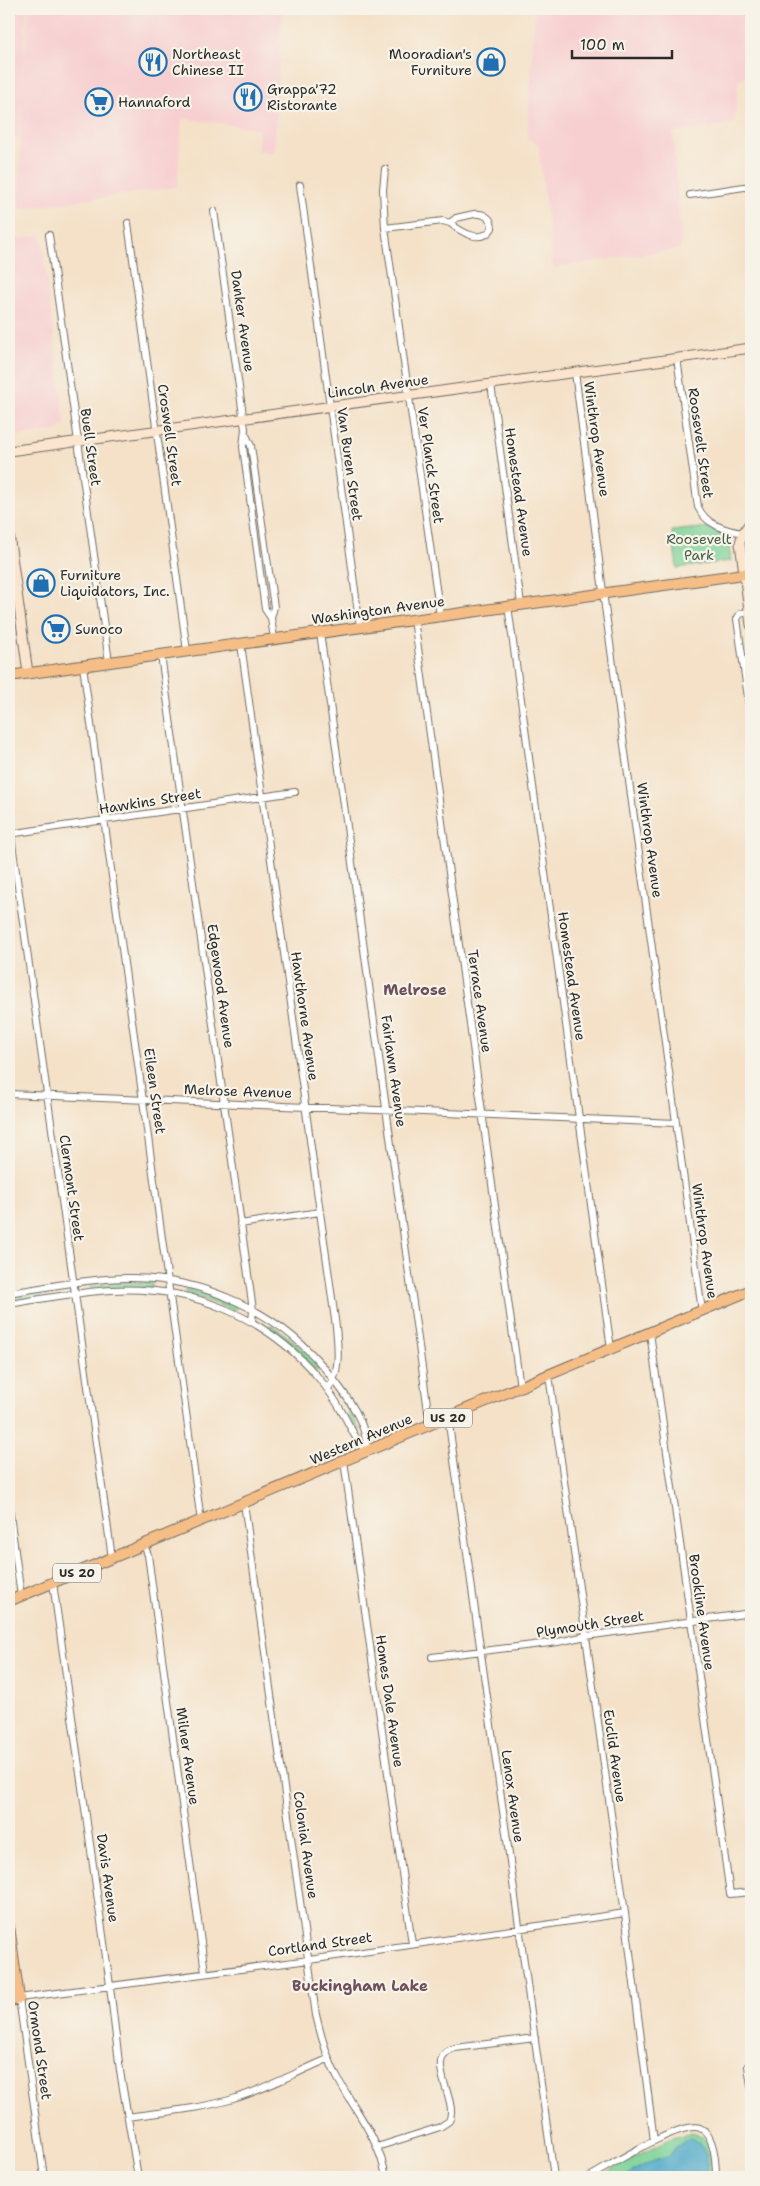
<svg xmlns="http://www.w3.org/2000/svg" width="760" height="2186" font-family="'Shantell Sans',sans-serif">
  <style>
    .built { fill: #f7cfd0 }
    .green { fill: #7ad196; stroke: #527e60 }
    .water { fill: #49a7c8; stroke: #3a697a }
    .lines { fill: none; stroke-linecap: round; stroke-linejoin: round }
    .street-casing { stroke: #716b62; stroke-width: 8 }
    .secondary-casing { stroke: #716b62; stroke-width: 11 }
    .primary-casing { stroke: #716b62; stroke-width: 12 }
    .highway-casing { stroke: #716b62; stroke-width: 13 }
    .street { stroke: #fff; stroke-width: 6 }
    .secondary { stroke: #fbe5cf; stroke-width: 9 }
    .primary { stroke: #f6be87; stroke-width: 10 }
    .highway { stroke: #f6be87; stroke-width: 11 }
    .labels { text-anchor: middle; stroke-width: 4.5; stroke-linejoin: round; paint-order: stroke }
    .shield { fill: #f7f3e8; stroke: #686764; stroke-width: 1 }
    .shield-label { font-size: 12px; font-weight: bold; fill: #2b2b2b }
    .poi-label { font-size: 14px; fill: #2b2b2b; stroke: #f7f3e8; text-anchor: start }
    .street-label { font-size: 14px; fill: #2b2b2b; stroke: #f7f3e8 }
    .park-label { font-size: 14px; fill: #435d4b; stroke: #f7f3e8 }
    .neighbourhood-label { font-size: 15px; font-weight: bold; fill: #6c505d; stroke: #f7f3e8 }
  </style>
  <rect width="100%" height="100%" fill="#f7f3e8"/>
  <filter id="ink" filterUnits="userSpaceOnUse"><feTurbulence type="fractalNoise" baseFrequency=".02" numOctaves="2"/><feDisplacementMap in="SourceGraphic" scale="10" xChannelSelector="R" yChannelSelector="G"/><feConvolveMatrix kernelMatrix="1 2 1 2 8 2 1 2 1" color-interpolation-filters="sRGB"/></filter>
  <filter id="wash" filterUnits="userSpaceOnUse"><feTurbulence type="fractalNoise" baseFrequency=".0096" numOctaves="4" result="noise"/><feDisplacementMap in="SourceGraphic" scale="20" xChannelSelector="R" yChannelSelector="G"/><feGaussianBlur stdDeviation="1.12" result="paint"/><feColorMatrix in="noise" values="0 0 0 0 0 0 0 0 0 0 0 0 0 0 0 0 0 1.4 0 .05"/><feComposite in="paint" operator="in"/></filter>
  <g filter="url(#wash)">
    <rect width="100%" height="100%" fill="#f4e1c8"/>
    <!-- built -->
    <path class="built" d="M9 9H27L22 83 29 9H282L274 153 258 150 259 129 182 118 177 187 19 209 21 104 19 137 9 136Z
      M535 9H751V77L738 79 734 124 673 133 681 246 679 249 555 267 553 265 538 144 527 138Z
      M41 235 65 424 59 430 9 437V240Z
      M9 604 16 657 9 658Z"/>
    <!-- green -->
    <path class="green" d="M708 527 728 538 731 561 677 568 672 531Z
      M129 1282 152 1283 153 1285 150 1288 91 1289 90 1287 91 1285Z
      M188 1288 235 1305 237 1308 233 1310 188 1294 185 1290Z
      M52 1290 55 1291 54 1295 9 1301V1296Z
      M272 1325C285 1335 315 1354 319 1370L317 1371 270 1330 269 1326Z
      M349 1412H351L360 1432H356L347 1415Z
      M692 2132C713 2136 711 2161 712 2177H597L669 2139Z"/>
    <!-- water -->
    <path class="water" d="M689 2138C707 2141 709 2162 707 2177H627L633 2171 654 2160 670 2155 676 2147Z"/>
  </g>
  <g filter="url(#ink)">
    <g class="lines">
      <!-- street casing -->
      <g class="street-casing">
        <path id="street" d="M385 169 383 190 385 228 440 616
          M300 185 360 627
          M690 195 751 186
          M214 211 245 429 243 447 265 609 271 618
          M474 214C483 213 492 217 492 228 482 245 461 232 450 223L456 218Z
          M128 223 187 651
          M385 228 443 221 450 223
          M49 235 109 662
          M677 358 698 507C706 525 725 530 743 533
          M575 372 605 607 702 1311
          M491 384 521 604
          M246 435 251 446 274 607 271 618 274 639
          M508 606 611 1349
          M751 611 740 614 737 619 751 719
          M414 619 520 1387
          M320 632 428 1411 431 1425
          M241 644 336 1327C338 1348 341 1371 328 1389
          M161 655 253 1310 252 1321
          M83 666 201 1521
          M9 822 112 1558
          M9 834 295 792
          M9 1094 676 1123
          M240 1224 320 1212
          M9 1293C47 1287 86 1279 125 1278 203 1276 282 1313 330 1375 347 1396 368 1424 367 1452
          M9 1304C42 1299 77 1292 111 1290 190 1285 265 1316 317 1376 327 1388 336 1400 343 1414 351 1427 355 1441 367 1452
          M650 1333 730 1894 751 1892
          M549 1375 625 1913 654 2141
          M448 1417 554 2177
          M344 1461 412 1944
          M244 1503 316 2015C321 2037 327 2057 337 2077 355 2111 379 2138 386 2177
          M9 1507 21 1596
          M144 1545 148 1555 205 1972
          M53 1583 109 1978 120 2071 138 2177
          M432 1657 558 1642 586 1636 751 1613
          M748 2066 751 2086
          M128 2117C163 2112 199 2109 233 2099 266 2089 297 2072 328 2059
          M377 2147 440 2127 449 2121C460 2100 421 2057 455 2048L535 2038
          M44 2177 19 1998 309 1960 625 1913
          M589 2177C608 2167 681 2120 700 2128 715 2135 716 2163 716 2177"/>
      </g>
      <!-- secondary casing -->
      <g class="secondary-casing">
        <path id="secondary" d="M9 451 751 348
          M751 521 743 533 740 543 751 625
          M9 534 28 673"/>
      </g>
      <!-- primary casing -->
      <g class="primary-casing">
        <path id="primary" d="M9 676 751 573
          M9 1601 751 1290
          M9 1926 19 1998"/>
      </g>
      <!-- highway casing -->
      <g class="highway-casing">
        <path id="highway" d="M9 2001 19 1998"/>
      </g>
      <!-- street -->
      <use href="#street" class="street"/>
      <!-- secondary -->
      <use href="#secondary" class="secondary"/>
      <!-- primary -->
      <use href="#primary" class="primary"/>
      <!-- highway -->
      <use href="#highway" class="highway"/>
    </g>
  </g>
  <!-- icons -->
  <defs>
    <g id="restaurant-ring" transform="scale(1.4375)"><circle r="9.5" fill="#f7f3e8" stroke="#1f6fb2" stroke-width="1.5"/><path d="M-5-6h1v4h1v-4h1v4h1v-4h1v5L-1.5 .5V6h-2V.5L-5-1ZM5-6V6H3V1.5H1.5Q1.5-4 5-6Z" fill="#1f6fb2"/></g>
    <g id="shop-ring" transform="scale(1.4375)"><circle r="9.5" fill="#f7f3e8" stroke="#1f6fb2" stroke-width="1.5"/><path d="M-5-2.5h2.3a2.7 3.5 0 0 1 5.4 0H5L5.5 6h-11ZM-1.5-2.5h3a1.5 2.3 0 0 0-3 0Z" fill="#1f6fb2"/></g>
    <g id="supermarket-ring" transform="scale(1.4375)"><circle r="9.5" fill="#f7f3e8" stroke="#1f6fb2" stroke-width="1.5"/><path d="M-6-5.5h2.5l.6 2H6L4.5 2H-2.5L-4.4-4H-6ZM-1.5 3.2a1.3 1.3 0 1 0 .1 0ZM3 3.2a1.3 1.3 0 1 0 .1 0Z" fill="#1f6fb2"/></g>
  </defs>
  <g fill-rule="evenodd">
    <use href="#restaurant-ring" x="153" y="62"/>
    <use href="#shop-ring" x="491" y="62"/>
    <use href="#restaurant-ring" x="248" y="97"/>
    <use href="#supermarket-ring" x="99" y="102"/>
    <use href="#shop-ring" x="41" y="583"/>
    <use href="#supermarket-ring" x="56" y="629"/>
  </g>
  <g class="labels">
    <!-- shield labels -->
    <g class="shield">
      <rect x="424" y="1408.5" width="48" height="19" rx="4"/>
      <rect x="53" y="1563.5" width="48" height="19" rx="4"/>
    </g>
    <g class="shield-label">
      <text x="448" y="1422">US 20</text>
      <text x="77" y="1577">US 20</text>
    </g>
    <!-- poi labels -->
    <g class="poi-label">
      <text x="172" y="59">Northeast<tspan x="172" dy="16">Chinese II</tspan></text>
      <text x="472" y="59" text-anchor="end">Mooradian's<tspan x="472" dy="16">Furniture</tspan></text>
      <text x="267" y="94">Grappa'72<tspan x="267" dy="16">Ristorante</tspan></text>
      <text x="118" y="107">Hannaford</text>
      <text x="60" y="580">Furniture<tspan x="60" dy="16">Liquidators, Inc.</tspan></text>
      <text x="75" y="634">Sunoco</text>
    </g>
    <!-- street labels -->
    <g class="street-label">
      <text transform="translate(243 321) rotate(82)" y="5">Danker Avenue</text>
      <text transform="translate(378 386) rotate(-8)" y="5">Lincoln Avenue</text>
      <text transform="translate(170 435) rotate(82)" y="5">Croswell Street</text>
      <text transform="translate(597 439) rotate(82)" y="5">Winthrop Avenue</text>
      <text transform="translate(701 443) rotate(82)" y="5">Roosevelt Street</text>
      <text transform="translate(91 447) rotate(82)" y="5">Buell Street</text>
      <text transform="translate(350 464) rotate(82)" y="5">Van Buren Street</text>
      <text transform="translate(431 465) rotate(82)" y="5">Ver Planck Street</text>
      <text transform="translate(519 492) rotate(82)" y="5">Homestead Avenue</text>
      <text transform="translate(378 610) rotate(-8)" y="5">Washington Avenue</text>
      <text transform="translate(150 801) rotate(-9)" y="5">Hawkins Street</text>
      <text transform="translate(650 840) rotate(82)" y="5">Winthrop Avenue</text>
      <text transform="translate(572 976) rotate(82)" y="5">Homestead Avenue</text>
      <text transform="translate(221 986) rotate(82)" y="5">Edgewood Avenue</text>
      <text transform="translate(480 1001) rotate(82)" y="5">Terrace Avenue</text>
      <text transform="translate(305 1016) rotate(82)" y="5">Hawthorne Avenue</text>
      <text transform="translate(394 1071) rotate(82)" y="5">Fairlawn Avenue</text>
      <text transform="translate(155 1091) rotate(82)" y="5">Eileen Street</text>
      <text transform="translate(238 1091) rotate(2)" y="5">Melrose Avenue</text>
      <text transform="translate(72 1188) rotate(82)" y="5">Clermont Street</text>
      <text transform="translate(705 1241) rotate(82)" y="5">Winthrop Avenue</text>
      <text transform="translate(361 1439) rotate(-23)" y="5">Western Avenue</text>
      <text transform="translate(702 1612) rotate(82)" y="5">Brookline Avenue</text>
      <text transform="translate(590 1624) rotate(-9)" y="5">Plymouth Street</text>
      <text transform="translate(390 1701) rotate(82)" y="5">Homes Dale Avenue</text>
      <text transform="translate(188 1756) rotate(82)" y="5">Milner Avenue</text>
      <text transform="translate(615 1756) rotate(82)" y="5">Euclid Avenue</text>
      <text transform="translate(513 1796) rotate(82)" y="5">Lenox Avenue</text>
      <text transform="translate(306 1845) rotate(82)" y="5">Colonial Avenue</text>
      <text transform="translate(108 1878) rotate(82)" y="5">Davis Avenue</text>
      <text transform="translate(320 1944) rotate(-8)" y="5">Cortland Street</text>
      <text transform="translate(40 2050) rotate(82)" y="5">Ormond Street</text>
    </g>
    <!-- park labels -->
    <g class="park-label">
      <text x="699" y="544">Roosevelt<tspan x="699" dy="16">Park</tspan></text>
    </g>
    <!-- neighbourhood labels -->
    <g class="neighbourhood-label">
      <text x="415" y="995">Melrose</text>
      <text x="360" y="1991">Buckingham Lake</text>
    </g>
  </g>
  <!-- margin -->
  <rect width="760" height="2186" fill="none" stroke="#f7f3e8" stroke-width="30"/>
  <!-- scale -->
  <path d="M572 50v8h100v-8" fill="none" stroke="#2b2b2b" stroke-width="2.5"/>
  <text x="580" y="50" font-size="15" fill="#2b2b2b" stroke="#f7f3e8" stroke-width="4" paint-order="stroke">100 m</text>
</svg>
